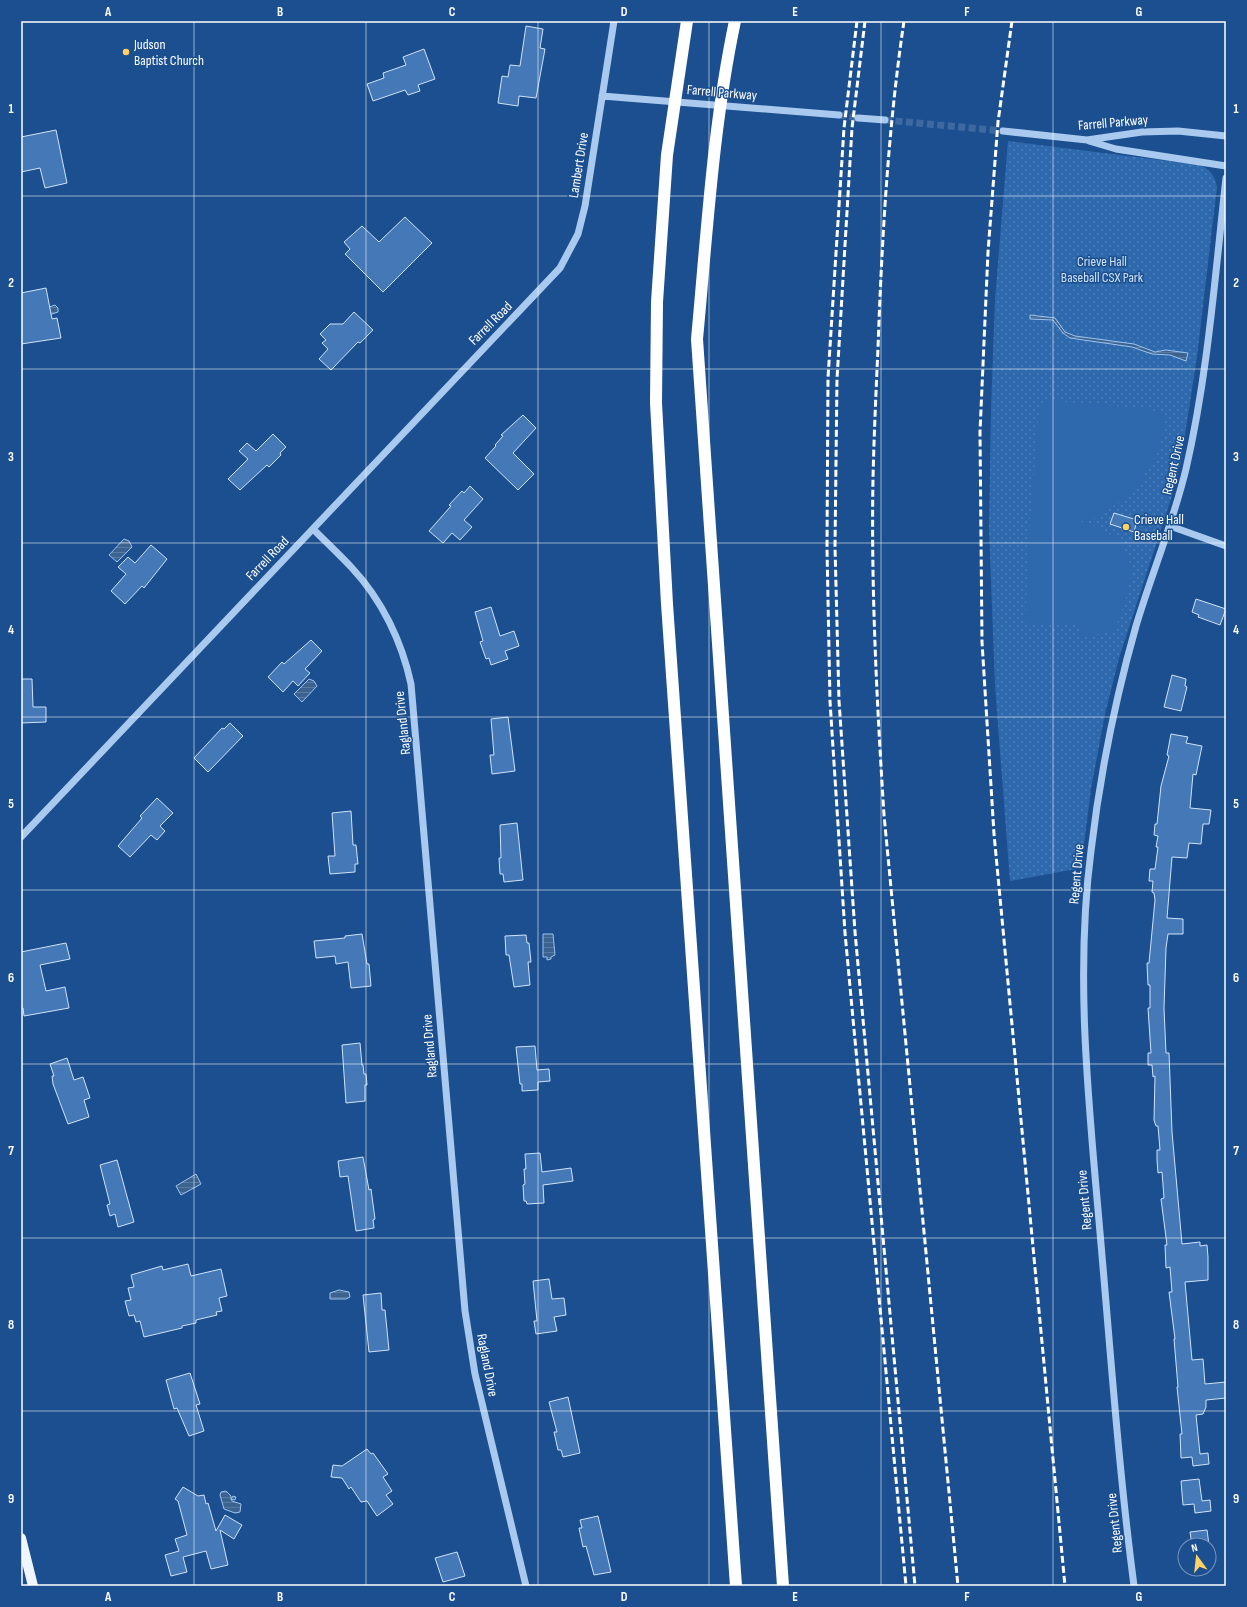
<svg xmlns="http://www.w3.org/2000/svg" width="1247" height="1607" font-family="'Sofia Sans Condensed',sans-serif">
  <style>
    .grass { fill: url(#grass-dots) }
    .garden { fill: #2e69ad }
    .water { fill: url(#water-rules); stroke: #9cc4f0 }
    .building { fill: #4478b7; stroke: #cfe3fa }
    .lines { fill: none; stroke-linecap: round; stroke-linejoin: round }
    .minor-tunnel { stroke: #3d69a0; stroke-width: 7; stroke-dasharray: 7 3.5; stroke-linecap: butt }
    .minor { stroke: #a9c9ee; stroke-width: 7 }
    .major { stroke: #f0f6ff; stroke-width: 10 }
    .highway { stroke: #fff; stroke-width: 12 }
    .rail { stroke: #fff; stroke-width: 3; stroke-dasharray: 7 3; stroke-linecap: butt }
    .grid { fill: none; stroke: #fff; stroke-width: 1; stroke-opacity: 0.55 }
    .poi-dot { fill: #ffd166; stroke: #1b4f8f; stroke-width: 1.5 }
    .labels { text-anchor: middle; stroke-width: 3; stroke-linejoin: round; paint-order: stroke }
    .poi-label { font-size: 14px; fill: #fff; stroke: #1b4f8f; text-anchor: start }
    .street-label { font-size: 14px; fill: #fff; stroke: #1b4f8f }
    .park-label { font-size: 14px; fill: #cfe3fa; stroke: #1b4f8f }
    .neatline { fill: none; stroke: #fff; stroke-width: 1.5 }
    .grid-label { font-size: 13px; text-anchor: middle; font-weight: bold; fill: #fff }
  </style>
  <defs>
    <pattern id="grass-dots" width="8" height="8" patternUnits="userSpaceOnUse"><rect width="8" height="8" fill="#2e69ad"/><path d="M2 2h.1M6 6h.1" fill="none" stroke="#4d80b9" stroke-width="1.8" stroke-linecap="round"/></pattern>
    <pattern id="water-rules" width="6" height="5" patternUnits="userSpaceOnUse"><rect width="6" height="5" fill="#3c6290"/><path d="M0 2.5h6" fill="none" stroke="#597aa1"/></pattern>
  </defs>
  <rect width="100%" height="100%" fill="#1b4f8f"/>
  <!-- grass -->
  <path class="grass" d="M1008 141 1200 165C1210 169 1215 176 1217 187L1197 357 1181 461 1171 499 1119 658 1105 714 1091 789 1081 868 1010 881 995 686 989 529 991 409 995 299Z"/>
  <!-- garden -->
  <path class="garden" d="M1045 400 1148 409 1167 415 1158 452 1137 488 1107 511 1091 520 1078 521C1108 528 1136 545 1130 582 1127 598 1120 615 1115 630L1082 638 1079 625 1025 624 1030 519 1039 410 1041 404Z"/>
  <!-- water -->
  <path class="water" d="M55 305 58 308V312L49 315V307Z
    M1030 315 1055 318 1065 332 1075 336 1134 344 1155 352 1166 350 1188 353 1186 361 1170 355 1152 354 1132 347 1070 338 1063 333 1053 320 1030 319Z
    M124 539 129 541 132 547 117 562 109 555Z
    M309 679 314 681 317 686 302 702 294 694Z
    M543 934H553L555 955 551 957V959L547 960V957H543Z
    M196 1174 201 1184 181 1195 176 1186Z
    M339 1290 349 1292 350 1297 346 1299H330V1293Z
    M226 1491 231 1496V1499L233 1496 236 1497 235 1500 231 1499 232 1501 241 1504 240 1512 235 1513 224 1509 220 1495 221 1492Z"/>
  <!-- building -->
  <path class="building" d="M526 26 543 29 540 48 545 49 536 98 519 96 518 106 498 103 502 76 508 77 510 65 520 66Z
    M424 49 435 79 418 85 420 91 408 95 405 90 373 101 367 84 384 78 383 73 406 65 403 57Z
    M56 130 67 183 45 188 40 168 21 172V137Z
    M405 217 432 243 383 292 345 254 350 249 344 242 362 226 379 242Z
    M46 288 52 319 57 318 61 338 21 344V293Z
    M354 312 373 330 360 343 358 342 331 370 319 359 328 349 322 343 326 340 320 334 330 324H343Z
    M523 415 536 428 513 453 534 474 518 490 485 458 496 446 495 445 503 436 501 435Z
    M273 434 286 447 280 453 281 455 269 467 267 465 240 490 228 479 248 459 239 451 247 443 256 451Z
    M470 486 483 499 464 520 472 527 460 540 452 533 443 543 429 531 451 506 449 505 462 491 464 493Z
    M1114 513 1137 520 1134 532 1110 524Z
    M151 545 167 559 144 588 142 586 125 604 111 591 126 574 118 567 128 557 135 563Z
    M1196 599 1226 609 1220 625 1198 617 1199 615 1192 612Z
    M491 607 500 636 514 631 519 646 505 651 508 659 491 665 489 658 486 659 480 642 483 641 475 612Z
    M311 640 322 651 305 669 310 673 298 686 293 681 283 692 268 677 282 662 284 664Z
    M1172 675 1186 679 1185 686 1187 687 1181 711 1164 707Z
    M21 679H32L33 707H46V722L21 723Z
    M508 717 515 771 492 774 490 755H494L491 719Z
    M230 723 243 736 208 772 194 758 222 728 224 729Z
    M1171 734 1188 737 1186 743 1202 746 1196 775 1193 774 1190 808 1211 810 1209 824H1203L1201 844 1189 843 1187 858 1172 857 1167 918 1183 919V934H1168L1166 948 1164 1008 1166 1053H1169L1172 1132 1182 1244 1200 1242V1246L1207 1245 1208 1257V1280L1185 1282 1192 1360 1203 1359 1205 1384 1226 1382V1398L1206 1400V1407L1203 1414 1196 1415 1200 1454 1208 1453 1209 1464 1193 1466 1192 1457 1181 1458 1180 1434H1182L1177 1387H1178L1174 1339H1175L1169 1292H1172L1170 1267 1166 1268 1165 1245H1167L1161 1199 1164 1198 1162 1172 1158 1173 1157 1160V1150H1160L1158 1126H1156L1154 1120 1155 1076 1153 1077 1152 1065H1148V1053H1151L1148 1008H1150V985H1148L1147 963H1149L1155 900 1154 893 1152 892 1153 881H1149L1150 869H1155L1158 847H1156L1158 836 1154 835 1155 824H1157L1161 786 1169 756 1167 755Z
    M157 798 173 813 160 826 165 831 157 840 151 835 130 857 118 846 142 818 140 816Z
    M351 811 353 845H356L358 864H355V872L330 874 328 856H335L332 813Z
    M517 823 523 880 504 882 503 874H500L499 858H501L500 825Z
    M362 934 367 964H369L371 986 351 988 348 962 336 964 335 956 316 958 314 941 345 938V936Z
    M526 935 527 943H529L531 962H528L530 985 514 987 509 955H506L505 936Z
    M66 943 70 959 40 965 46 991 65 987 69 1008 24 1016 23 1008H21V952Z
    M360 1043 362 1065H363L364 1074H366L367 1085H365V1101L346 1103 342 1045Z
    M535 1046 537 1070 549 1069 550 1081 538 1082V1090L522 1091V1084H520L516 1047Z
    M67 1058 74 1080 83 1077 90 1098 84 1100 89 1117 68 1124 53 1084 52 1076H54L50 1064Z
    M540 1153 542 1172 571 1168 573 1181 543 1185 544 1203 527 1204 526 1201H524L523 1185 525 1184 524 1169H526L525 1154Z
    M363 1157 369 1190 371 1189 375 1219 373 1220 374 1228 356 1231 348 1176 340 1177 338 1161Z
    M117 1160 134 1222 118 1227 115 1214 110 1216 107 1205 110 1204 100 1165Z
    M188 1264 191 1276 221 1269 227 1296 219 1298 222 1311 216 1312 217 1315 196 1320V1323L182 1326V1328L144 1337 140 1321 136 1322 134 1315 129 1316 125 1301 131 1300 128 1288 134 1287 131 1275 162 1266 163 1270Z
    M549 1279 552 1299 564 1298 566 1315 554 1317 557 1331 536 1334 534 1321H537L533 1281Z
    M381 1293 382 1310H385L389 1350 369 1352 363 1295Z
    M190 1373 200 1404 196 1405 204 1431 189 1436 177 1408 174 1409 166 1380Z
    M568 1397 580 1453 563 1457 561 1450H558L554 1432H557L549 1402Z
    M367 1449 371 1454 373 1453 388 1474 383 1477 392 1491 386 1495 393 1504 377 1516 367 1501 361 1502 351 1487 349 1489 342 1478 331 1477 333 1465 342 1466Z
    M1199 1479 1202 1501 1210 1500 1211 1511 1195 1513 1194 1504 1183 1505 1181 1481Z
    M183 1487 198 1496 204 1495 206 1504 208 1503 216 1531 225 1515 242 1525 234 1539 220 1530 228 1565 211 1569 206 1551 183 1557 187 1572 171 1576 165 1555 179 1551 175 1539 187 1535 178 1501 175 1499Z
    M598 1516 611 1572 594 1575 586 1546 583 1547 579 1528H582L580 1520Z
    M1207 1530 1209 1545H1192L1190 1532Z
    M457 1552 465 1576 443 1582 435 1558Z"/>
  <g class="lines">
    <!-- minor-tunnel -->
    <path class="minor-tunnel" d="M839 115 858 118
      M885 120 1003 131"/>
    <!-- minor -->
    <path class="minor" d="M602 96 839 115
      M858 118 885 120
      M1003 131 1087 140 1142 132 1178 131 1226 136
      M1089 141 1116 149 1226 166
      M1170 526 1226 546
      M313 529C326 542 340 555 352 568 382 600 402 642 411 684L465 1311 475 1374 526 1586
      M21 837 560 268 578 234 585 206 614 21
      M1134 1586C1119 1472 1111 1358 1101 1244 1090 1114 1074 981 1091 851 1100 775 1115 700 1136 626 1152 573 1173 523 1186 469 1208 374 1215 275 1226 178"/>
    <!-- major -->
    <path class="major" d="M21 1538 33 1586"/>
    <!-- highway -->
    <path class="highway" d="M687 21 667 155 657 302 656 403 667 604 736 1586
      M735 21C713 125 707 233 697 339L783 1586"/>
    <!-- rail -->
    <path class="rail" d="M857 21 844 128 828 378 827 548 830 701 845 933 906 1586
      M865 21 852 128 837 379 835 547 839 701 855 932 915 1586
      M904 21C888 129 882 238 878 348 876 392 874 435 873 479 871 591 877 704 884 815L958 1586
      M1012 21 998 122 988 252 980 432 982 642 994 834 1065 1586"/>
  </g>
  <!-- grid -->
  <path class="grid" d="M194 21V1586M366 21V1586M538 21V1586M709 21V1586M881 21V1586M1053 21V1586M21 196H1226M21 369H1226M21 543H1226M21 717H1226M21 890H1226M21 1064H1226M21 1238H1226M21 1411H1226"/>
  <!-- markers -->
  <g class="poi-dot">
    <circle cx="126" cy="52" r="4"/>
    <circle cx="1126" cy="527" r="4"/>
  </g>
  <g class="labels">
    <!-- poi labels -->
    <g class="poi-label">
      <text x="134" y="49">Judson<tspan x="134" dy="16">Baptist Church</tspan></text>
      <text x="1134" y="524">Crieve Hall<tspan x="1134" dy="16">Baseball</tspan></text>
    </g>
    <!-- street labels -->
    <g class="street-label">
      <text transform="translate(722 92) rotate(5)" y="5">Farrell Parkway</text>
      <text transform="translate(1113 122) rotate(-5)" y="5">Farrell Parkway</text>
      <text transform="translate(578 165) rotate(-81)" y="5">Lambert Drive</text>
      <text transform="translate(490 323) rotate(-45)" y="5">Farrell Road</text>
      <text transform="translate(1173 465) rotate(-77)" y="5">Regent Drive</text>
      <text transform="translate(267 558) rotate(-46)" y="5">Farrell Road</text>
      <text transform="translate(402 723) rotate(-96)" y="5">Ragland Drive</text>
      <text transform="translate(1076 874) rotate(-85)" y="5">Regent Drive</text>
      <text transform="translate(429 1046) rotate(-95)" y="5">Ragland Drive</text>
      <text transform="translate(1084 1200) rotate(-95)" y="5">Regent Drive</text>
      <text transform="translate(488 1365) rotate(79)" y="5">Ragland Drive</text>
      <text transform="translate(1114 1523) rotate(-96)" y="5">Regent Drive</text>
    </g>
    <!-- park labels -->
    <g class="park-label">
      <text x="1102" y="266">Crieve Hall<tspan x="1102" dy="16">Baseball CSX Park</tspan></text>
    </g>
  </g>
  <!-- border -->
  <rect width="1247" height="1607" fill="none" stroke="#1b4f8f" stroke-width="44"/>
  <!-- north arrow -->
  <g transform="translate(1197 1557) rotate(345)"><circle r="19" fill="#1b4f8f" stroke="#7695bc"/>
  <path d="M0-3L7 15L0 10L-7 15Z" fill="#ffd166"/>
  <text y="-6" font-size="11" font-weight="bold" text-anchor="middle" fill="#ffffff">N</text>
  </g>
  <rect x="22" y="22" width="1203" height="1563" class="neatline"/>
  <g class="grid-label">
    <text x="108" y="16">A</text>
    <text x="280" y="16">B</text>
    <text x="452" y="16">C</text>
    <text x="624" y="16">D</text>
    <text x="795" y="16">E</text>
    <text x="967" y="16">F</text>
    <text x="1139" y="16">G</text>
    <text x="11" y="113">1</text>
    <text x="1236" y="113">1</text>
    <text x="11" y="287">2</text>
    <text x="1236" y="287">2</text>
    <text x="11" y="461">3</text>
    <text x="1236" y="461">3</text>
    <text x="11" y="634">4</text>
    <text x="1236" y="634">4</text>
    <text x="11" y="808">5</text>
    <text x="1236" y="808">5</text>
    <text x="11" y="982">6</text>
    <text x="1236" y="982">6</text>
    <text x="11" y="1155">7</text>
    <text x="1236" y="1155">7</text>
    <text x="11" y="1329">8</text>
    <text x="1236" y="1329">8</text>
    <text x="11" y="1503">9</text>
    <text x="1236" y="1503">9</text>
    <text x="108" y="1601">A</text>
    <text x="280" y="1601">B</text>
    <text x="452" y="1601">C</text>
    <text x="624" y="1601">D</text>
    <text x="795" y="1601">E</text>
    <text x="967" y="1601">F</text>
    <text x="1139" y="1601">G</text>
  </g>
</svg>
